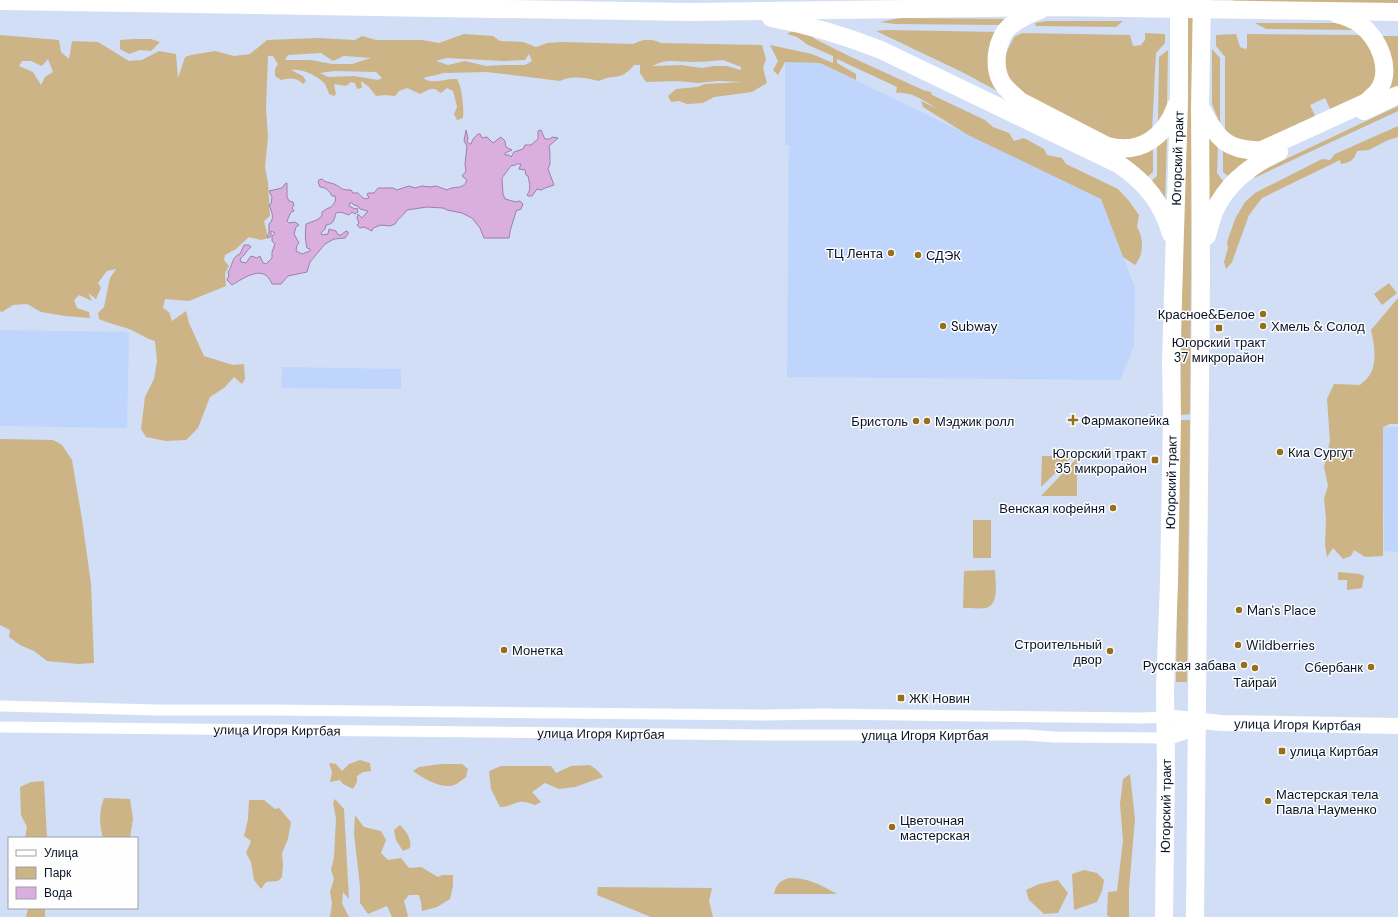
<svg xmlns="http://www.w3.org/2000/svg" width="1398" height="917" font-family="'DM Sans',sans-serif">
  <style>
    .built { fill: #c0d5fc }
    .green { fill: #ccb487; fill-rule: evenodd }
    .water { fill: #daafe0; stroke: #9b80a8 }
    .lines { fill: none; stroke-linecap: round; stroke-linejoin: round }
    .minor { stroke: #fff; stroke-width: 11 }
    .secondary { stroke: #fff; stroke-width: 16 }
    .primary { stroke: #fff; stroke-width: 18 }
    .poi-dot { fill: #966f1a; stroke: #fefefe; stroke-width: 1.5 }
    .labels { text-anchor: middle; stroke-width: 3; stroke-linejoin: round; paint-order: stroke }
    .street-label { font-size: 13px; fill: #081226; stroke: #fefefe }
    .poi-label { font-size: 13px; fill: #081226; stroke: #fefefe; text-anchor: start }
  </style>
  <rect width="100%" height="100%" fill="#d1def5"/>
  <!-- built -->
  <path class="built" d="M785 62 820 63 1101 199 1135 288 1134 346 1120 380 787 377 789 145H785Z
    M0 330 129 332 127 428 0 426Z
    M282 367 401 369V389L281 388Z
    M1383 427H1398V552L1384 551Z"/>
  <!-- green -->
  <path class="green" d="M1187 0H1193L1190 414 1180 415Z
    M1233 0H1398V4L1233 3Z
    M900 18 1012 19 1004 25 894 24 880 22Z
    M1046 21H1123L1116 27 1036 26 1035 23Z
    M1255 23H1343L1353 30 1266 29Z
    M886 30 1001 32V93L964 73 876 31Z
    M792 31 807 32 815 39 851 57 923 90 931 92 932 95 985 120 993 127 1009 133 1014 141 1024 138 1044 149 1047 155 1062 158 1066 164 1118 189 1129 201 1139 215 1137 227C1144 238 1144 255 1135 265L1123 257 1101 199 968 135 923 107 921 101 938 109C924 101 912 91 896 93L897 87 837 59V63L856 74V80L820 63 785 62 778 75 773 70 778 61 770 45 812 54 833 63V56L808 45 797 37 787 34Z
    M1022 33 1130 35 1133 46 1141 45 1145 40V33L1165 34V43L1156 53 1152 131 1137 140 1115 141 1023 98 1010 83 1004 63 1007 51 1014 37Z
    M464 34 493 36 500 41 523 42 536 47 547 43 562 42 633 44C644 39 650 38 661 43L762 45 766 59 763 68 767 83 752 92 714 97 703 103 687 104 679 101 671 102 668 96 676 89 697 87 705 84 743 82 718 81 698 83 677 81 646 82 640 73V65H634C620 82 616 73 599 81 586 78 572 75 560 81L487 72 444 73 423 78C432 85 445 78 457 79 462 87 464 108 463 118L457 120 454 114 457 107 453 91 447 88 441 93 435 89H430L420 94 407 88 399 91 395 96 385 95 376 96 369 87 361 81 362 88 357 89 355 83 351 82 346 86 334 84 336 94 334 96 329 94C328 90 326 85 323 82 316 75 301 68 291 70L303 76 306 81 303 84C297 77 289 78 281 80L275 76V69L278 64 273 56H268L266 108 268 137 265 167 268 183 270 216 264 221 268 238 261 240 249 237 236 249 225 255 224 260 229 266 225 273 226 286 189 301 165 299 163 308 169 312 172 321 186 311 189 323 204 356 233 365 244 364 245 379 242 384 234 377 224 388 210 397 198 428 186 440 166 441 146 437 141 429 145 397 154 379 157 361 155 341C144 338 136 331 126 328 117 325 108 323 99 319L98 313 104 307 110 278 116 269 107 271 98 283 101 288 96 299 88 293 92 301 79 295 74 300 77 308 89 312 90 318 65 316 41 312 27 304 13 305 2 312 0 311V35L59 40 61 52 69 59 72 41 98 42 129 61 142 60 159 51 176 54 178 78 185 57 191 55 215 51 234 56 250 54 267 40 318 38 355 40 362 36 376 40H422L439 43ZM321 53 333 61 344 56 371 58 352 64H332L311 60H285L288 55ZM529 54 532 61 525 65H504L486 66 465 61 448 65 436 61 446 58 504 61 525 60ZM48 59 53 72 45 77 41 85 33 72 19 66 22 61H31L42 66ZM723 60 741 67V70L727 66H713L702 68 681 65 653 66C665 58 678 62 691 62 702 62 712 61 723 60ZM335 71 376 72 382 78 378 80 354 76 328 77 320 73Z
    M1236 34 1240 47 1245 49 1247 48V34L1360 35 1368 42 1379 66 1373 88 1332 113 1325 98 1310 105 1317 120 1262 144 1249 145 1225 133V57L1216 46V35Z
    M1378 36H1398V87L1387 92C1398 65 1393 59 1378 36Z
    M133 39H151L160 42 151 51 140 50 129 54 120 49V40Z
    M1212 49 1220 58V124L1212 104Z
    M1168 50 1167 107 1158 125 1159 57Z
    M1398 106V111L1254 178 1256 173Z
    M1398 126V137L1386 141 1369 150 1357 151C1354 160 1351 162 1341 164L1340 160 1262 198 1249 215 1232 262 1226 269 1224 262 1228 248 1227 242 1235 219 1245 202 1255 193 1322 159 1330 160 1335 154Z
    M1208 134 1218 145 1217 173 1224 182 1209 202Z
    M1167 136 1165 205 1149 183 1157 176V146Z
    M1153 147V172L1147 177 1118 155Z
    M1223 147 1248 158 1249 160 1228 176 1223 172Z
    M1389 283 1397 293 1382 305 1374 294Z
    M1398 298V424H1390L1383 427V556L1365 557 1354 550 1351 556 1343 559 1333 548 1327 557 1325 545 1326 519 1324 498 1328 486 1324 467 1330 441 1327 399 1334 384 1360 385C1363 382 1367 379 1369 376 1378 364 1374 343 1371 330Z
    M1179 420H1190L1187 682H1176Z
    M0 439 53 440 62 445 72 460 82 519 91 584 94 663 78 664 47 661 34 651 20 645 9 637 10 630 0 625Z
    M1042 456H1073L1041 487Z
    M1077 458V496H1041Z
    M973 520H991V558H973Z
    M995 570C995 581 1000 604 986 608 979 609 970 608 963 608L964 571Z
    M1338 572 1360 574 1364 576 1362 588 1347 590V580H1338Z
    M360 760 370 763 371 771 363 772 357 776V782L353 789 343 784 340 780 330 782 332 772 329 763 336 764 342 771 349 764Z
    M441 764H462L468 769 466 777C461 781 455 786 449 786 438 787 421 777 413 771L419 767Z
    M590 765 597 770 603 777 575 787 559 789 545 783 532 792 541 802 535 805C516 797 517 806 500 807L491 789 489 771 501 766H551L556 773 571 766Z
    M1130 774 1135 819 1129 889V917H1109L1107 915 1108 892 1117 891 1123 841 1120 804 1123 779Z
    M44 781 47 838H25L27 827 21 815 20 787 31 782Z
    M104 798 130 799 133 819 130 838H103C99 824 99 811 104 798Z
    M335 799 344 809 349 899 343 892 342 903 349 917H330L332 903 330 892 334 879 331 870 334 857 336 818 333 803Z
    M249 800H264L275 809 279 808 291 822 288 839 282 853 283 865 282 877 278 881 266 882 261 889 254 880 251 862 246 853 251 841 244 836 248 819Z
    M355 815 364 827 381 831 386 840 381 853 388 860 401 858 409 868 421 867 438 877 442 875H453V886L450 899 437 907 422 911 421 902 419 895H409L404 901 408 916 406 917H392L387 906 368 914 360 903V886L354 834Z
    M400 825C406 831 412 839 410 848L403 851 396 840 394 830Z
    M1084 870 1097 873 1104 880 1102 891 1097 902 1074 910 1072 874Z
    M790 878C809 878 821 885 837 894H774C776 884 781 880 790 878Z
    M1058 880 1068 893 1058 913 1044 914 1029 900 1026 890 1039 884Z
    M598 887 712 888 709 901 713 917H651L597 895Z
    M28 908H45V917H26Z"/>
  <!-- water -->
  <path class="water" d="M466 130 468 138 467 142 470 144H471L473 139 478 134H480L482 138 487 137 493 143 501 137 505 141 506 147 512 150 505 153V155H509L511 157 514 152 523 149 525 145H531L538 139V131L541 130 543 135 545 139H550L552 137 558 138 549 146C550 149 550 161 550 164L548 169 554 185 545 188 541 190 537 189 532 196H528L527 195C532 189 529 182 528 176L526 175 525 170 519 169 521 164H516L514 166 512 165C510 167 504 175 502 178L503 194 505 199 516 202 520 201 523 204 521 209 516 211C514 220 510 228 509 238H484L480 228 472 218 462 213 447 210 443 208 427 207 407 210C403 216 398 218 395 224L390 226 381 225 373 228 372 231 364 227 360 228 357 225 359 223 357 218 358 214 362 218 368 211 360 209 358 206 354 205 352 203H350L349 206 355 209 357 208 358 212 355 214 352 212 349 215C345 214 341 211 336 213 334 220 334 224 326 225L325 229 321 233 322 235 328 234 329 229 336 231 338 235H341L346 231 348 232V234L345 238 334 239 325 244 310 262 307 272 288 276 281 284H272C264 263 244 278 232 285L227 280 229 276 228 272C233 266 231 257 240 254L244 245H249L251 247C246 251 245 255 240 259L241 262 246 263 251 256 257 258 260 256 263 263 266 264 272 258V252L275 244 272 241V236L275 233 271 231V236L269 238 267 237 269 233V224C275 219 272 212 269 205L271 204 272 197 269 191 282 188 285 184 287 183V197L289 201 293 202 294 205 292 208 294 211 291 212 287 221 289 223 295 222 299 225 296 227 294 234 299 243 297 245 296 251 302 254 310 251V249L307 248C305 240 305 233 306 224L317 220 322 216V212L328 208H330C333 204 337 202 335 196H332C330 191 325 187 320 187L318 182 319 180 322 179C326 183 329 182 334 184 343 188 340 190 351 190L353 193H358C362 197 364 200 369 198L367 194 369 193H374L378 188H393L397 190 409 186 415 188 422 186 430 187 436 186 447 190C454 185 463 191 467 180L462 176 466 171 465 164 467 146 464 141Z"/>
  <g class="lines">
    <!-- minor -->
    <g class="minor">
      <path d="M0 706 159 710H273L765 715 825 714 1141 718 1165 717"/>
      <path id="s1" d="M0 727 765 735H1025L1055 737 1166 738"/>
    </g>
    <!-- secondary -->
    <g class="secondary">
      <path id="s2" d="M1165 717 1221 723 1398 726"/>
      <path d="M1166 738 1183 732 1197 721"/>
    </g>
    <!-- primary -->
    <g class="primary">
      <path d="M0 1 690 12 1054 7 1398 12"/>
      <path d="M1040 10C1029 14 1019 19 1010 26 996 39 993 65 1001 81 1005 89 1014 95 1020 101L1107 146C1140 155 1165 137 1176 106"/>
      <path d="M771 18C808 25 846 36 881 50L1120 165C1146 183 1162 203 1171 234"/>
      <path d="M1202 110C1217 138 1227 152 1262 150L1367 102C1370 98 1375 95 1378 91 1393 69 1379 39 1360 24 1353 19 1345 16 1337 14"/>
      <path d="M1364 111 1398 95"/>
      <path d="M1207 236C1209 228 1211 220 1214 212 1227 183 1251 165 1279 152"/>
      <path id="s3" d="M1164 917 1166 764 1165 689 1169 582 1172 417 1171 362 1179 101V0"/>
      <path d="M1195 917 1201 273 1200 108 1202 0"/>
    </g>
  </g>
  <!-- markers -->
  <g class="poi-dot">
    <circle cx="891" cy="253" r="4"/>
    <circle cx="918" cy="255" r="4"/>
    <circle cx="1263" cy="314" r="4"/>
    <circle cx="943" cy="326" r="4"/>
    <circle cx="1263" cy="326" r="4"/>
    <rect x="1215" y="324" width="8" height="8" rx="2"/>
    <path d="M1071 414h4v4h4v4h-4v4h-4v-4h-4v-4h4z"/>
    <circle cx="916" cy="421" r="4"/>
    <circle cx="927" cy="421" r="4"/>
    <circle cx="1280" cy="452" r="4"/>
    <rect x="1151" y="456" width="8" height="8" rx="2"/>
    <circle cx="1113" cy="508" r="4"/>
    <circle cx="1239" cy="610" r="4"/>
    <circle cx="1238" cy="645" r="4"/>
    <circle cx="504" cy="650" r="4"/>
    <circle cx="1110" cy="651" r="4"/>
    <circle cx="1244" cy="665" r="4"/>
    <circle cx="1371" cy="667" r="4"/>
    <circle cx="1255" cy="668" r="4"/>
    <rect x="897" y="694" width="8" height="8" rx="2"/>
    <rect x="1278" y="747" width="8" height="8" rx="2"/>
    <circle cx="1268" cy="801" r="4"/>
    <circle cx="892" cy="827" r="4"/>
  </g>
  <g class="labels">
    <!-- street labels -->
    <g class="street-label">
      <text dy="5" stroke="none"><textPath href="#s3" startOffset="759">Югорский тракт</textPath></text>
      <text dy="5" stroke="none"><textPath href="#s3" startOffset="435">Югорский тракт</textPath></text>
      <text dy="5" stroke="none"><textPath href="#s2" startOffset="133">улица Игоря Киртбая</textPath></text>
      <text dy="5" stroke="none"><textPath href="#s1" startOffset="277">улица Игоря Киртбая</textPath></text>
      <text dy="5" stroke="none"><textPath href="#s1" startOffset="601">улица Игоря Киртбая</textPath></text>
      <text dy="5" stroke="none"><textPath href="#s1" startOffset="925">улица Игоря Киртбая</textPath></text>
      <text dy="5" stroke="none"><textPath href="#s3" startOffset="111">Югорский тракт</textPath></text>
    </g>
    <!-- poi labels -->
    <g class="poi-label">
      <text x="883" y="258" text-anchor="end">ТЦ Лента</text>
      <text x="926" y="260">СДЭК</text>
      <text x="1255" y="319" text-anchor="end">Красное&amp;Белое</text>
      <text x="951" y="331">Subway</text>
      <text x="1271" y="331">Хмель &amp; Солод</text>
      <text x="1219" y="347" text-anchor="middle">Югорский тракт<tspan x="1219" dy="15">37 микрорайон</tspan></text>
      <text x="1081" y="425">Фармакопейка</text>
      <text x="908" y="426" text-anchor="end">Бристоль</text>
      <text x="935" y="426">Мэджик ролл</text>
      <text x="1288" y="457">Киа Сургут</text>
      <text x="1147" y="458" text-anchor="end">Югорский тракт<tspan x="1147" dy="15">35 микрорайон</tspan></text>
      <text x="1105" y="513" text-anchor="end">Венская кофейня</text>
      <text x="1247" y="615">Man's Place</text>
      <text x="1102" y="649" text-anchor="end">Строительный<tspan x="1102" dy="15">двор</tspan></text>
      <text x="1246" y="650">Wildberries</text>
      <text x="512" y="655">Монетка</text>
      <text x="1236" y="670" text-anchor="end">Русская забава</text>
      <text x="1363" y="672" text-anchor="end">Сбербанк</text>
      <text x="1255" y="687" text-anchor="middle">Тайрай</text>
      <text x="909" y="703">ЖК Новин</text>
      <text x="1290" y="756">улица Киртбая</text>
      <text x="1276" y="799">Мастерская тела<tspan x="1276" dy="15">Павла Науменко</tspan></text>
      <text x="900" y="825">Цветочная<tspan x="900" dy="15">мастерская</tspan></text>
    </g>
  </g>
  <!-- legend -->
  <rect x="8" y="837" width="130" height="72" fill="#fefefe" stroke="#9ca0a8"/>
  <rect x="16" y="850" width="20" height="6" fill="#ffffff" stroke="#9ca0a8"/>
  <text x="44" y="857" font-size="12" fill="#081226">Улица</text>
  <rect x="16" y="867" width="20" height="12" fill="#ccb487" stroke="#9ca0a8"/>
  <text x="44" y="877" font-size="12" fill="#081226">Парк</text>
  <rect x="16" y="887" width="20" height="12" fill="#daafe0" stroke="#9ca0a8"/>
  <text x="44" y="897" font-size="12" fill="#081226">Вода</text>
</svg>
